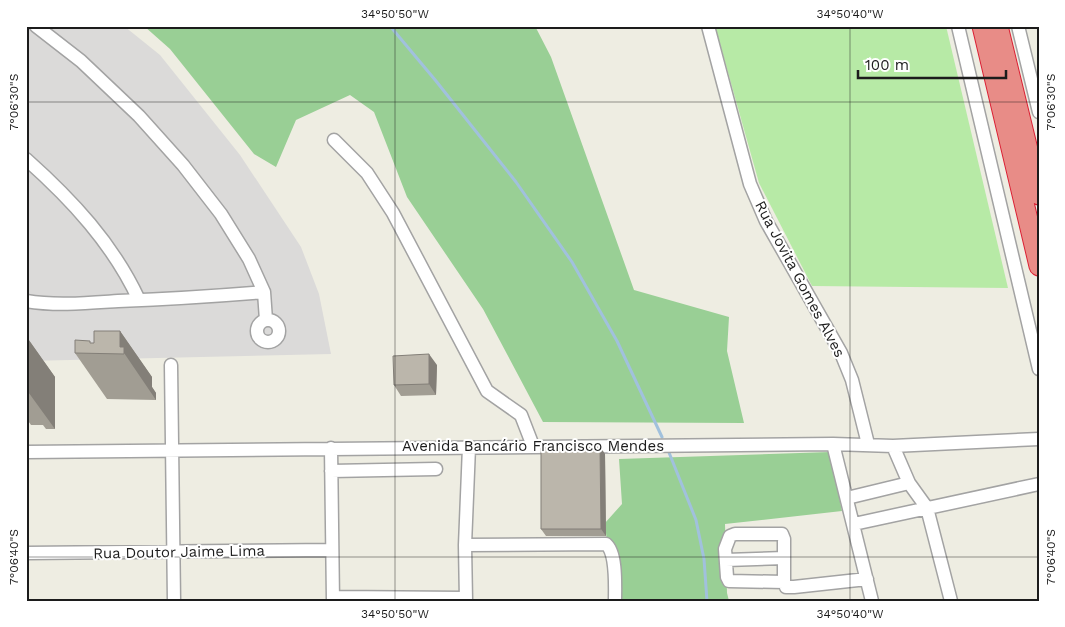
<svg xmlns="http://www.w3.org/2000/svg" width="1065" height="627" font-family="'Work Sans',sans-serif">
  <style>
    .residential { fill: #dbdad9 }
    .grass { fill: #b7eaa6 }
    .forest { fill: #99cf95 }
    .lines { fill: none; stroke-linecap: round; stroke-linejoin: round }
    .stream { stroke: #a1c1dd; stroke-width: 3 }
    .minor-casing { stroke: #a3a3a3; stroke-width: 15 }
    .highway-casing { stroke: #db2034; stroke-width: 21 }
    .minor { stroke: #fff; stroke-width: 12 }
    .highway { stroke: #e88c87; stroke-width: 19 }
    .wall { fill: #a19d93 }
    .shaded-wall { fill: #837f78 }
    .building { fill: #bbb6ab; stroke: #837f78 }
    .ticks { fill: none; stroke: #1c1c1c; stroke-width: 1; stroke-opacity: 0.45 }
    .labels { text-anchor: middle; stroke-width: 4; stroke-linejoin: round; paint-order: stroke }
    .street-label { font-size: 15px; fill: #1c1c1c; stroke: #fff }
    .neatline { fill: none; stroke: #1c1c1c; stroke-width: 2 }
    .ticks-label { font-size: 12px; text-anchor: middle; fill: #1c1c1c }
  </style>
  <rect width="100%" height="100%" fill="#eeede2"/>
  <!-- residential -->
  <path class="residential" d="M26 26H124L160 55 240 155 301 247 319 294 331 354 26 361Z"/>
  <!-- grass -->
  <path class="grass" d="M715 26H946L1008 288 812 286 759 183Z"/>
  <!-- forest -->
  <path class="forest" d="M144 26H535L551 57 634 290 729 317 727 351 744 423 543 422 483 309 407 197 374 112 350 95 296 120 276 167 254 154 170 49Z
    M830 452 842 511 725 524 727 593 729 601H613L605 523 622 504 619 459Z"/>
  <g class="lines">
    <!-- stream -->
    <path class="stream" d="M390 26 436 81 516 182 572 262 617 341 662 437
      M668 450 696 520 704 559 707 601"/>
    <!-- minor casing -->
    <g class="minor-casing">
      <path id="minor" d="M36 26 81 61 139 116 183 165 221 214 249 259 264 292 266 320
        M708 26 750 184 766 221 841 353 852 380 868 444
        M958 26 1039 369
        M1018 26 1039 112
        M334 140 367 173 393 213 487 391 521 415 533 446
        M26 159C72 200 113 244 139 300
        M26 301C56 306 88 303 118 301 167 299 216 296 264 292
        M257 331a11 11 0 1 1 22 0a11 11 0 1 1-22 0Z
        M171 365 174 601
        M833 444 872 601
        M893 446 909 483 927 508 951 601
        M331 448 333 601
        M26 452 833 444 893 446 1039 439
        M331 471 436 469
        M847 498 909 483
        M854 524 1039 484
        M465 545 606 544C617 553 615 587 615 601
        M26 553 332 550
        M726 560 784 558
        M784 582 729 581 727 577 725 549 730 536 735 534H782L784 539V582L786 587H794L867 579
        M333 597 466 598
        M466 601 465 545 469 447"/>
    </g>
    <!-- highway casing -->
    <g class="highway-casing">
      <path id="highway" d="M982 26 1039 266
        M998 26 1039 195"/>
    </g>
    <!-- minor -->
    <use href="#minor" class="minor"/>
    <!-- highway -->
    <use href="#highway" class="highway"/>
  </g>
  <!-- wall -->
  <path class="wall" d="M120 331 152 377V387L156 393V400L107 399 75 353 91 343H94Z
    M26 336 55 377V429H46L43 425H31L26 418Z
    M437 365 436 395 401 396 394 385Z
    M600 447 605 454 606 536H546L541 529Z"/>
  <!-- shaded-wall -->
  <path class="shaded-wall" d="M120 331 152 377V387L156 393V400L120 347Z
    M26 336 55 377V429L26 389Z
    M429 354 437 365 436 395 429 384Z
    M600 447 605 454 606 536 601 529Z"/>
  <!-- building -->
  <path class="building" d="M94 331H120V347H124V354L75 353V340L90 341V343H94Z
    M429 354V384L394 385 393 356Z
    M600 447 601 529H541V448Z"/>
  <!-- ticks -->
  <path class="ticks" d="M395 26V601M850 26V601M26 102H1039M26 557H1039"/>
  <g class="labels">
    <!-- street labels -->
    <g class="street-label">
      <text transform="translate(800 279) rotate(62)" y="5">Rua Jovita Gomes Alves</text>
      <text x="533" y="451">Avenida Bancário Francisco Mendes</text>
      <text transform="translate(179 552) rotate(-1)" y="5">Rua Doutor Jaime Lima</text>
    </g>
  </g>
  <!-- border -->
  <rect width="1065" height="627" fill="none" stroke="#ffffff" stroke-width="55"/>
  <!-- scale -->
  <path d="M858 70v8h148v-8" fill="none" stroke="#1c1c1c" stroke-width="2.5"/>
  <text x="865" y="70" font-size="15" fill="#1c1c1c" stroke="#ffffff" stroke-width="4" paint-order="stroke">100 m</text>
  <rect x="28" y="28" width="1010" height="572" class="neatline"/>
  <g class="ticks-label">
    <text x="395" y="18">34°50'50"W</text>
    <text x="850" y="18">34°50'40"W</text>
    <text transform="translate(14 102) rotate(-90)" y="4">7°06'30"S</text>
    <text transform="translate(1051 102) rotate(-90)" y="4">7°06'30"S</text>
    <text transform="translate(14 557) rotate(-90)" y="4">7°06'40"S</text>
    <text transform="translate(1051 557) rotate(-90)" y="4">7°06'40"S</text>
    <text x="395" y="618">34°50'50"W</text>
    <text x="850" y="618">34°50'40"W</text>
  </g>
</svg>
